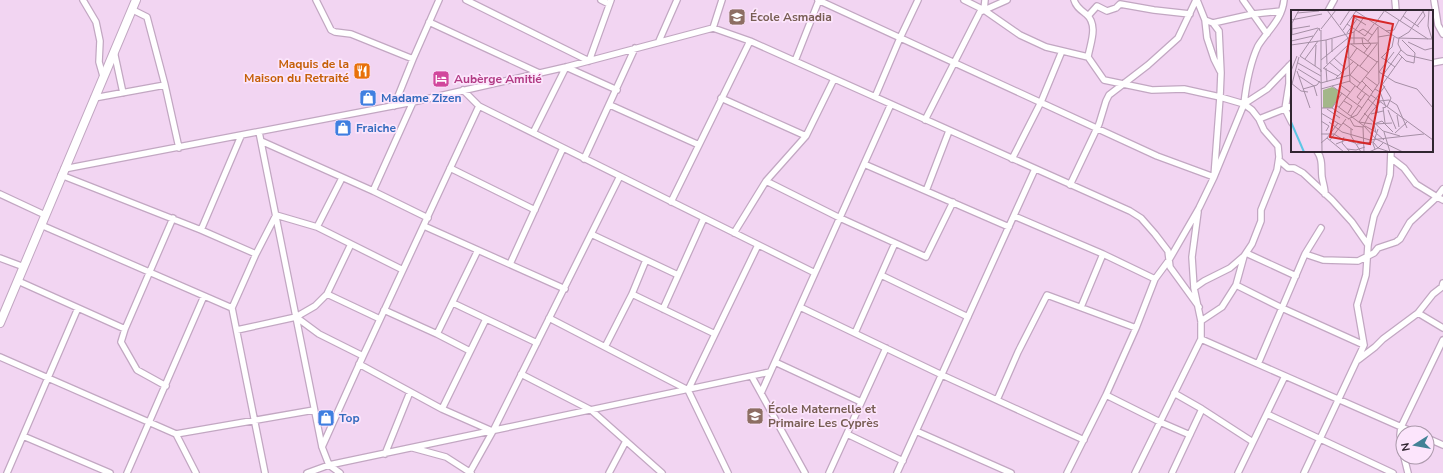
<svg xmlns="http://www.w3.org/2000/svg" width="1443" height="473" font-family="'Nunito Sans',sans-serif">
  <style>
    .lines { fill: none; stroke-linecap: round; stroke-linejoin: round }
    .street-casing { stroke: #c2a7c2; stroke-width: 8 }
    .secondary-casing { stroke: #c2a7c2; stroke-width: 10 }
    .street { stroke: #fff; stroke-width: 5.5 }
    .secondary { stroke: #fff; stroke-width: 8 }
    .labels { text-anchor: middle; stroke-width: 3.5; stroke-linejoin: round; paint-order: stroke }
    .education-label { font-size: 12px; font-weight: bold; fill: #785e54; stroke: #fce5fc; text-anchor: start }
    .food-label { font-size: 12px; font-weight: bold; fill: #c56008; stroke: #fce5fc; text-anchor: end }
    .hotel-label { font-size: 12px; font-weight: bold; fill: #b23c85; stroke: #fce5fc; text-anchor: start }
    .shop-label { font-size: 12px; font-weight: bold; fill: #366cbe; stroke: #fce5fc; text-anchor: start }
    .inset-river { fill: none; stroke: #5dc6e5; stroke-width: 2 }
    .inset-road { fill: none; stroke: #a58fa5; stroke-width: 1 }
    .view { fill: #d62828; fill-opacity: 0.15; stroke: #d62828; stroke-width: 2 }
    .inset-edge { fill: none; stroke: #312631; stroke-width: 2 }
  </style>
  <rect width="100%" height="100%" fill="#f2d5f2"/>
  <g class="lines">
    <!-- street casing -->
    <g class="street-casing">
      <path id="street" d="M83 0 96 22 100 41 99 62 103 76
        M316 0 331 30 335 32 351 34 413 59
        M466 0 589 61 611 0
        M601 0 609 4
        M818 0 1157 156 1214 177 1220 97 1221 73 1219 31 1213 23 1205 20
        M964 0 984 10 1020 35 1046 47 1088 57 1104 80 1152 90 1184 89 1220 97 1244 104 1252 110 1259 119 1292 106
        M1074 0C1076 7 1081 10 1086 14 1099 25 1090 44 1088 57
        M1197 0 1205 20 1207 38 1214 59 1220 71
        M1243 0 1267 34
        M1395 0 1396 11
        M1434 0 1438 25 1443 34
        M133 10 147 17 165 85 179 148
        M984 10 985 0
        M1328 11 1334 0
        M1088 16 1097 6 1107 11 1116 8 1120 4 1154 10 1190 14
        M429 22 539 73
        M1213 23 1253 14 1281 11
        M713 28 722 0
        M659 41 677 0
        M114 51 123 93
        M795 61 819 0
        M1432 63 1443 61
        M1289 66V84L1285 109 1292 123
        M463 90 479 106 815 273
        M875 97 900 38 918 0
        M94 98 165 85
        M721 98 806 136
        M1244 104C1246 86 1250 63 1258 46 1268 30 1282 20 1284 0
        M610 105 699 145
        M394 106 413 59 439 0
        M925 120 980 12 1007 0
        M259 132 322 447 329 465 340 473
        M533 133 566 67 617 90
        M261 141 373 191 428 218
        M1317 151C1323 160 1321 167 1322 177 1323 183 1325 188 1325 194
        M1391 158 1404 168 1416 184 1437 197 1443 200
        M584 159 635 48
        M1012 159 1041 102 1062 51
        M1279 160 1288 168H1294L1303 173 1332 200 1352 222 1368 245
        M864 164 1009 227
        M450 168 535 210
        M64 169 413 102 566 67 713 28 750 41 1130 211 1141 218 1155 234 1168 251 1170 267 1199 307
        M61 175 201 230 256 254
        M766 181 840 218 926 257 953 202
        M1070 185 1099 124 1106 101 1109 95 1148 65 1178 38 1196 0
        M373 191 413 102
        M926 191 949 131
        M0 194 45 215
        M671 202 750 41
        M1014 216 1103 254 1155 279
        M41 225 232 308
        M424 226 565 289
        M317 227 342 178
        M201 230 241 136
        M734 233 766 181 806 136 834 79
        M591 234 678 275
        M1246 253 1296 276
        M1305 254 1323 260 1358 261 1374 253 1378 248 1396 242 1400 239 1410 222 1437 197 1443 189
        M0 258 24 267
        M510 264 563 148
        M881 275 968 317
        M18 281 125 329
        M1236 285 1282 308 1364 345
        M1194 288 1204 281 1230 268 1244 256 1252 244 1261 221V210L1277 170 1279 157 1278 146 1264 130 1259 119
        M327 294 380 319
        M632 294 715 334
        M453 303 537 343
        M800 307 942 375 1084 440
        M1081 307 1103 254
        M663 309 704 218
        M384 310 437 334 470 351
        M1418 313 1443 328
        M296 317 319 334 363 356
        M549 318 688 390 728 473
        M1201 321 1222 307 1236 285 1244 256
        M237 330 296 317 315 306 327 294 351 244
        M855 333 895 243
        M437 334 478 250
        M1201 339 1415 433
        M605 347 632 294 646 260
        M0 357 176 434 314 410
        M1358 360 1375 347 1383 339 1418 313 1433 294 1442 287 1443 283
        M775 362 861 402
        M359 364 442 409 492 431
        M1258 364 1305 254 1321 228
        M521 374 591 410 662 473
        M752 377 805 473
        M166 386 137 370 121 342 125 329 173 218
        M688 390 758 245
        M761 393 891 104
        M1174 393 1202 409 1253 442
        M1106 395 1160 422 1190 435
        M997 400 1018 352 1047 295 1136 328
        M442 409 486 319
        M1267 414 1393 473
        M916 431 1011 473
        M176 434 196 473
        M847 434 903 461
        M23 436 110 473
        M1427 438 1443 445
        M322 447 363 356 479 106
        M413 448 446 457 471 473
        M1403 452 1400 435 1401 427 1443 340
        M385 454 410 392
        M1404 457 1408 473
        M470 472 493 431 620 176
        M7 473 78 308
        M127 473 204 296
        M265 473 232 308 256 254 276 215 317 227 403 270
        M307 473 329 465 770 372
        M609 473 626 441
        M829 473 886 348
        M897 473 1035 169
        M1067 473 1106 395 1136 328 1155 279 1169 260 1199 208 1214 177 1244 104 1267 89 1292 63
        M1135 473 1201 339V321L1194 288 1192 257 1198 212
        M1172 473 1202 409
        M1238 473 1285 376
        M1304 473 1364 345 1357 305 1366 275 1368 245 1374 216 1384 195 1390 175 1391 151"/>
    </g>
    <!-- secondary casing -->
    <g class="secondary-casing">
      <path id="secondary" d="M0 323 136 0"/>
    </g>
    <!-- street -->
    <use href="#street" class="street"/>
    <!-- secondary -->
    <use href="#secondary" class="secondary"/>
  </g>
  <!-- icons -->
  <defs>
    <g id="school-square" transform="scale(0.9)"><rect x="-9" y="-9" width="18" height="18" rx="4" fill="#8d6e63" stroke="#fce5fc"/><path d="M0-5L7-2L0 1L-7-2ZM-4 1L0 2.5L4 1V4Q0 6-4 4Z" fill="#fff"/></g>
    <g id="restaurant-square" transform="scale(0.9)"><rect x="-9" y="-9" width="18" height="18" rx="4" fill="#e8710a" stroke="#fce5fc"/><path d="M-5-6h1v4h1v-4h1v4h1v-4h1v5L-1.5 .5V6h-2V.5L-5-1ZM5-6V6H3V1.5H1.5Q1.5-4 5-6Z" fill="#fff"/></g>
    <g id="hotel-square" transform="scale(0.9)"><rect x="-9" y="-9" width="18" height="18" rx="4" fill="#d1479c" stroke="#fce5fc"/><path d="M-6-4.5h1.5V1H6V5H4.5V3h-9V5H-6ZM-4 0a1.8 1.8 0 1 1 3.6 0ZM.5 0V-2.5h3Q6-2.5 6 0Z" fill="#fff"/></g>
    <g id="shop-square" transform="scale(0.9)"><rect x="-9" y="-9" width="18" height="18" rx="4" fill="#3f7fe0" stroke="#fce5fc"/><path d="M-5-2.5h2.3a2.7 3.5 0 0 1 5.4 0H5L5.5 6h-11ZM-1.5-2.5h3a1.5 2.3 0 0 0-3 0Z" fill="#fff"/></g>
  </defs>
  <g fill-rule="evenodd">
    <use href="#school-square" x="737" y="17"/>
    <use href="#restaurant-square" x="362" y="71"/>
    <use href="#hotel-square" x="441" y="79"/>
    <use href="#shop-square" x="368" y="98"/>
    <use href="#shop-square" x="343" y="128"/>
    <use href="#school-square" x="755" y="416"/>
    <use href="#shop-square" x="326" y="418"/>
  </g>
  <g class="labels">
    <!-- education labels -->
    <g class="education-label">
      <text x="750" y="21">École Asmadia</text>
      <text x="768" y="413">École Maternelle et<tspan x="768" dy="14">Primaire Les Cyprès</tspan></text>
    </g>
    <!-- food labels -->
    <g class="food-label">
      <text x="349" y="68">Maquis de la<tspan x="349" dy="14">Maison du Retraité</tspan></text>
    </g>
    <!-- hotel labels -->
    <g class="hotel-label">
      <text x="454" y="83">Aubèrge Amitié</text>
    </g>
    <!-- shop labels -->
    <g class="shop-label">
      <text x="381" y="102">Madame Zizen</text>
      <text x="356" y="132">Fraiche</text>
      <text x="339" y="422">Top</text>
    </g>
  </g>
  <!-- overview -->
  <g transform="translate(1291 10)">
    <rect width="142" height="142" fill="#f2d5f2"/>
    <path d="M41 77 47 80 46 90 41 98H32V80Z" fill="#a3b789"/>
    <path class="inset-river" d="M0 112 13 142"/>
    <path class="inset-road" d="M36 0 57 28 59 72M63 0 106 28 142 29M138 0 137 16 141 29M94 1 137 29M6 3 28 1M61 6 75 15M112 6 128 17M0 10 31 4M109 11 116 0M56 14 74 26M84 14 94 0M49 15 59 0M126 16 134 6 132 1M1 19 19 16M30 19 45 0M30 20V62M52 20 65 1M95 21 103 20 108 10M67 22 72 19 81 25M56 23 66 9M1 24V13L8 0M0 25 27 18M74 26 83 14M87 27 99 25M71 28 72 35 76 39M35 30 36 54M0 31 22 26M77 31 87 17M117 32 134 40 142 38M60 34 86 52M63 34V22L73 7M0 35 35 30 63 22M110 40 116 45 142 51M41 42V29M103 42 88 62 104 72 126 79 142 98M108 44 115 51 123 53 124 43 111 30M9 46 28 18 29 21M9 46 30 60M55 46 78 63M77 46 86 34M90 47 104 57M91 47 101 37 103 27M43 48 55 59M59 48 66 38M14 49 27 31M30 50 57 28H73L80 34 73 43M38 52 51 63M7 53 30 66M24 56 25 35M69 56 77 46M32 58 47 66M33 58 58 34 87 33M35 58 36 72M7 59 30 73 59 65 67 55M30 60 31 142M0 61 6 46M6 61 19 98M59 65 69 73M92 65 110 40 107 34 108 28 118 22 133 0M8 66 23 76 26 86M75 67 87 76M45 68 63 51M58 71 79 87M71 71 82 82M0 73 10 81 17 82M1 74 8 47M48 74 59 82M91 75 111 47M92 75 100 88 96 97M41 76 71 98M66 77 87 51M12 79 26 75 29 71M30 79 59 71M84 79 89 82 95 97 92 98M80 85 142 130M77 89 85 96 87 103M70 90 66 87 75 75M53 91 61 96 57 103M88 91 98 90 106 95 116 118M67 94 75 83M45 95 73 116 85 129 112 142M48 97 64 76M92 97 94 113M30 98H41L58 109M41 98 51 83M36 99 49 108M97 100 105 119M30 103 50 115M73 103 92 121 109 126M80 104 92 101M106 105 108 117M60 106 68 95M57 109 66 105 88 73 87 17M59 109 63 116 72 117M30 111 38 116 35 121M38 112 51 122 79 130 133 124M52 113 62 120M81 114 68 112 94 76M83 114 91 111 102 122M83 114 85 123 93 130M84 114 101 113M74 116 85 122M60 119V126L70 142M93 122 99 142M104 123 116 112M30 124H43L51 129M53 127 51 133 59 142M36 128 47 113M39 130 55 109M30 133 36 128 53 142M83 133 87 138 99 142M45 134 55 130 64 133M66 134 82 132M56 139 65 140 74 137M84 139 82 134 87 119M73 142 72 117 78 105 89 92M78 142 87 138 92 133"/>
    <path class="view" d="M63 6 102 14 79 134 39 127Z"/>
    <rect width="142" height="142" class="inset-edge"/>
  </g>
  <!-- north arrow -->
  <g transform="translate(1415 445) rotate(259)"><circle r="19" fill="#fce5fc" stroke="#ab99ab"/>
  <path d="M0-3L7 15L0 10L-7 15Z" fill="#428296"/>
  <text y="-6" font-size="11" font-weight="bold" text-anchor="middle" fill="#312631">N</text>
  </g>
</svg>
